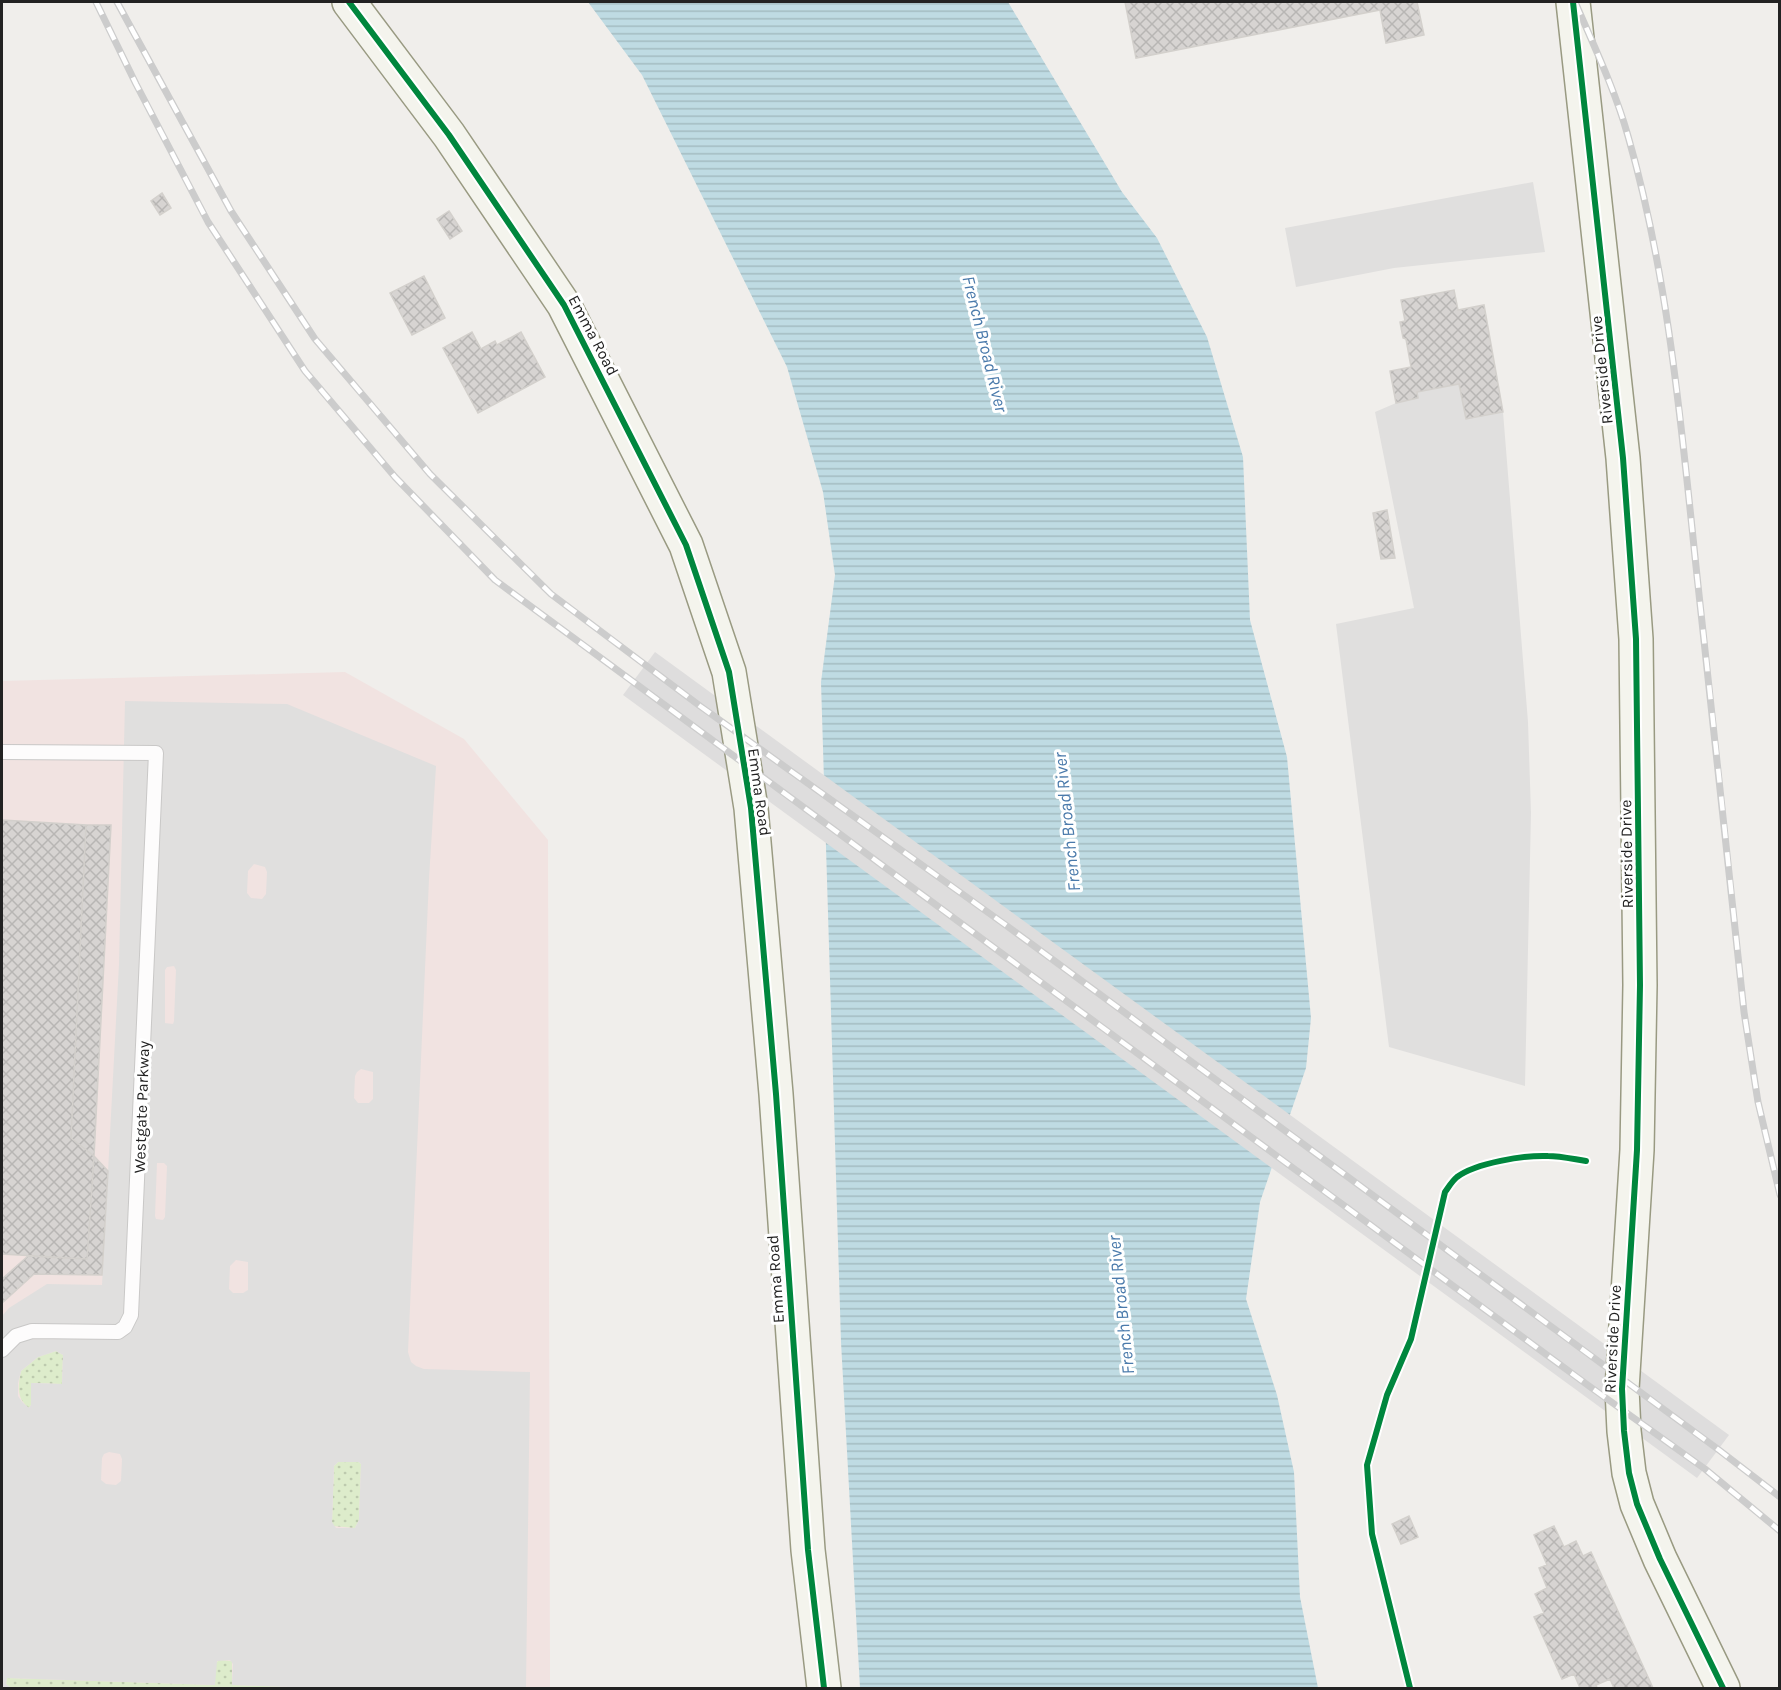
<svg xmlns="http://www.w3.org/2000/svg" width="1781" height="1690" font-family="Karla,sans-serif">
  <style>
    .commercial { fill: #f1e3e1 }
    .grass { fill: url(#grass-dots) }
    .parking { fill: #e0dfde; fill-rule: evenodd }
    .water { fill: url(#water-rules) }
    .pier { fill: #dedddd }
    .building { fill: url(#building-cross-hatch); stroke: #d3d0cc; stroke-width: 1.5 }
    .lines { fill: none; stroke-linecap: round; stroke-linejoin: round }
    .lane-casing { stroke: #c9c8c7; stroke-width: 16 }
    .secondary-casing { stroke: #999a82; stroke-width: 36 }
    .lane { stroke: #fdfcfc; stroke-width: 14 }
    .secondary { stroke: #f4f4ed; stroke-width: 33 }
    .rail-casing { stroke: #ccc; stroke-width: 7 }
    .rail { stroke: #fff; stroke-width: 4.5; stroke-dasharray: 14; stroke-linecap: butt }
    .cycleway-casing { stroke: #fff; stroke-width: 10 }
    .cycleway { stroke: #00873e; stroke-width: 6 }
    .labels { text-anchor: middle; stroke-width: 6; stroke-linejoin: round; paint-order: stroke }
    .street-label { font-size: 16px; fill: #222; stroke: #fff }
    .water-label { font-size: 18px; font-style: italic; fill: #4a7aab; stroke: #fff }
  </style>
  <defs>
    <pattern id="grass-dots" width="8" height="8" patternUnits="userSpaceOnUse" patternTransform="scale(1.5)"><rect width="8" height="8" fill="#ddeccb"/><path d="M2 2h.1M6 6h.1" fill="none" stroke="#bdcaae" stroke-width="1.8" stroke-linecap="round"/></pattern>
    <pattern id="water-rules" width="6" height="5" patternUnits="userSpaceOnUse" patternTransform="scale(1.5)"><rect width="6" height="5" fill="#bfdbe3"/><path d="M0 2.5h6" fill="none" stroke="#a4bcc2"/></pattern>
    <pattern id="building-cross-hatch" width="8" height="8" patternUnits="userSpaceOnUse" patternTransform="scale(1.5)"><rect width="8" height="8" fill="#d7d4d2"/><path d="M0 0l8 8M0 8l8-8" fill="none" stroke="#b8b6b4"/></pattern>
  </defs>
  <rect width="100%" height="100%" fill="#f0eeeb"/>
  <!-- commercial -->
  <path class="commercial" d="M345 672 464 739 548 840 550 1688H2V681Z"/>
  <!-- grass -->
  <path class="grass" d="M56 1351 63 1355 62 1384 32 1383 31 1405 29 1408C16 1398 18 1386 21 1371L38 1357Z
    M338 1462H359L361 1464 359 1520 355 1528 333 1526 332 1522 334 1466Z
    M219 1660 232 1661V1685L321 1688H11L6 1684 7 1678 215 1685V1664Z"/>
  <!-- parking -->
  <path class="parking" d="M1533 182 1545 252 1394 268 1296 287 1285 228Z
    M1459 384 1466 419 1503 412 1528 722 1531 813 1525 1086 1389 1047 1336 624 1414 608 1375 412 1396 403 1418 398 1417 392Z
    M125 701 287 704 436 766 429 879 408 1352 411 1362 416 1366 424 1369 530 1372 526 1688H321L232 1685 233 1664 230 1660 217 1661 215 1685 7 1678 6 1684 11 1688H34H2V1316L9 1308 47 1284 102 1285 119 964ZM254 864 265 867 267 872 266 894 262 899 251 898 247 893 248 871ZM174 966 176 970 174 1021 173 1024 165 1023V970L167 967ZM361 1069 373 1072V1099L369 1103H358L354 1098 355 1076 357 1072ZM157 1163H164L167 1166 165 1217 163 1220 156 1219 155 1216ZM236 1260 248 1262V1290L243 1293H233L229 1289 230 1266ZM56 1351 63 1355 62 1384 31 1383V1405L29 1408 22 1402 18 1396V1383L21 1371 38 1357ZM109 1452 120 1454 122 1459 121 1481 116 1485 106 1484 101 1480 102 1458 104 1454ZM338 1462H359L361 1464 359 1520 355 1528H336L332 1522 334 1466Z"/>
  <!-- water -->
  <path class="water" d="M588 2H1008L1122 192 1157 238 1207 337 1243 457 1250 620 1287 757 1311 1018 1306 1068 1260 1202 1246 1299 1277 1395 1294 1472 1300 1597 1318 1688H860L841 1342 821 682 835 575 823 492 787 367 642 75Z"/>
  <!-- pier -->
  <path class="pier" d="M655 652 1729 1435 1697 1478 623 695Z"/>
  <!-- building -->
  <path class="building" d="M1125 2H1417L1424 35 1386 43 1380 10 1136 58Z
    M162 193 171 208 160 215 151 201Z
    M449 211 462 231 450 239 437 219Z
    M424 276 445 318 412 335 390 293Z
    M1454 290 1458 310 1484 305 1503 412 1466 419 1459 384 1417 392 1418 398 1396 403 1390 371 1411 367 1406 339 1403 338 1400 322 1405 321 1401 300Z
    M472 332 481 349 495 341 497 345 521 332 545 377 478 413 443 348Z
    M1387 510 1395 558 1381 559 1373 513Z
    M2 820 86 825 71 1138 94 1156 87 1259 2 1254Z
    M86 825H111L94 1156 71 1138Z
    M94 1156 108 1171 102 1275 34 1274 2 1303V1279L28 1256 87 1259Z
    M1409 1516 1418 1537 1401 1544 1392 1524Z
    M1554 1526 1564 1547 1576 1541 1583 1556 1591 1552 1653 1688H1614L1610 1679 1596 1685 1597 1688H1580L1574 1674 1562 1679 1534 1617 1544 1613 1535 1594 1547 1588 1539 1568 1547 1565 1534 1535Z"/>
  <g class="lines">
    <!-- lane casing -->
    <g class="lane-casing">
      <path id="lane" d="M2 752 156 753 131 1315 125 1327 118 1332 32 1331 16 1336 2 1350"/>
    </g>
    <!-- secondary casing -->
    <g class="secondary-casing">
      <path id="secondary" d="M349 2 449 135 564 305 686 545 729 672 751 808 776 1094 808 1550 824 1688
        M1573 2 1623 458 1636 639 1640 985 1637 1150 1622 1389 1624 1431 1629 1473 1637 1504 1660 1559 1723 1688"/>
    </g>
    <!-- lane -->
    <use href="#lane" class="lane"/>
    <!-- secondary -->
    <use href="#secondary" class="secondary"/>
    <!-- rail casing -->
    <g class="rail-casing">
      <path id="rail" d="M96 2 136 84 208 222 305 371 395 477 495 580 1589 1386 1705 1469 1780 1531
        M117 2 231 211 315 339 430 474 551 594 700 706 1007 926 1719 1450 1780 1497
        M1575 2C1594 46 1615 90 1628 136 1670 282 1682 436 1698 585 1714 728 1729 870 1744 1012L1758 1102 1780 1195"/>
    </g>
    <!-- rail -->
    <use href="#rail" class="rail"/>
    <!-- cycleway casing -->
    <g class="cycleway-casing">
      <path id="cycleway" d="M349 2 449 135 564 305 686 545 729 672 751 808 776 1094 808 1550 824 1688
        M1573 2 1623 458 1636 639 1640 985 1637 1150 1622 1389 1624 1431 1629 1473 1637 1504 1660 1559 1723 1688
        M1410 1688 1372 1534 1367 1465 1387 1395 1411 1339 1445 1192C1448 1188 1452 1181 1457 1177 1476 1163 1524 1155 1548 1156 1560 1156 1573 1159 1586 1161"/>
    </g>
    <!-- cycleway -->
    <use href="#cycleway" class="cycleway"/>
  </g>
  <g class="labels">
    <!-- street labels -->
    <g class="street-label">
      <text transform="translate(594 335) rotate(62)" y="6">Emma Road</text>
      <text transform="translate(1601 370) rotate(-96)" y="6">Riverside Drive</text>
      <text transform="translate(760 792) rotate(82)" y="6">Emma Road</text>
      <text transform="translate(1626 854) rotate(-91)" y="6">Riverside Drive</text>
      <text transform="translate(141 1107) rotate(-88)" y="6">Westgate Parkway</text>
      <text transform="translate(775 1279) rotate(-94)" y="6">Emma Road</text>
      <text transform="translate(1612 1339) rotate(-87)" y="6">Riverside Drive</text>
    </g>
    <!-- water labels -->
    <g class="water-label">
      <text transform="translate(985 344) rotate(76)" y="6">French Broad River</text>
      <text transform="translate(1067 822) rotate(-96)" y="6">French Broad River</text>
      <text transform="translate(1121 1305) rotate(-96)" y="6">French Broad River</text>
    </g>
  </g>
  <!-- border -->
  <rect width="1781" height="1690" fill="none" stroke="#222222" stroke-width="6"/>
</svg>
